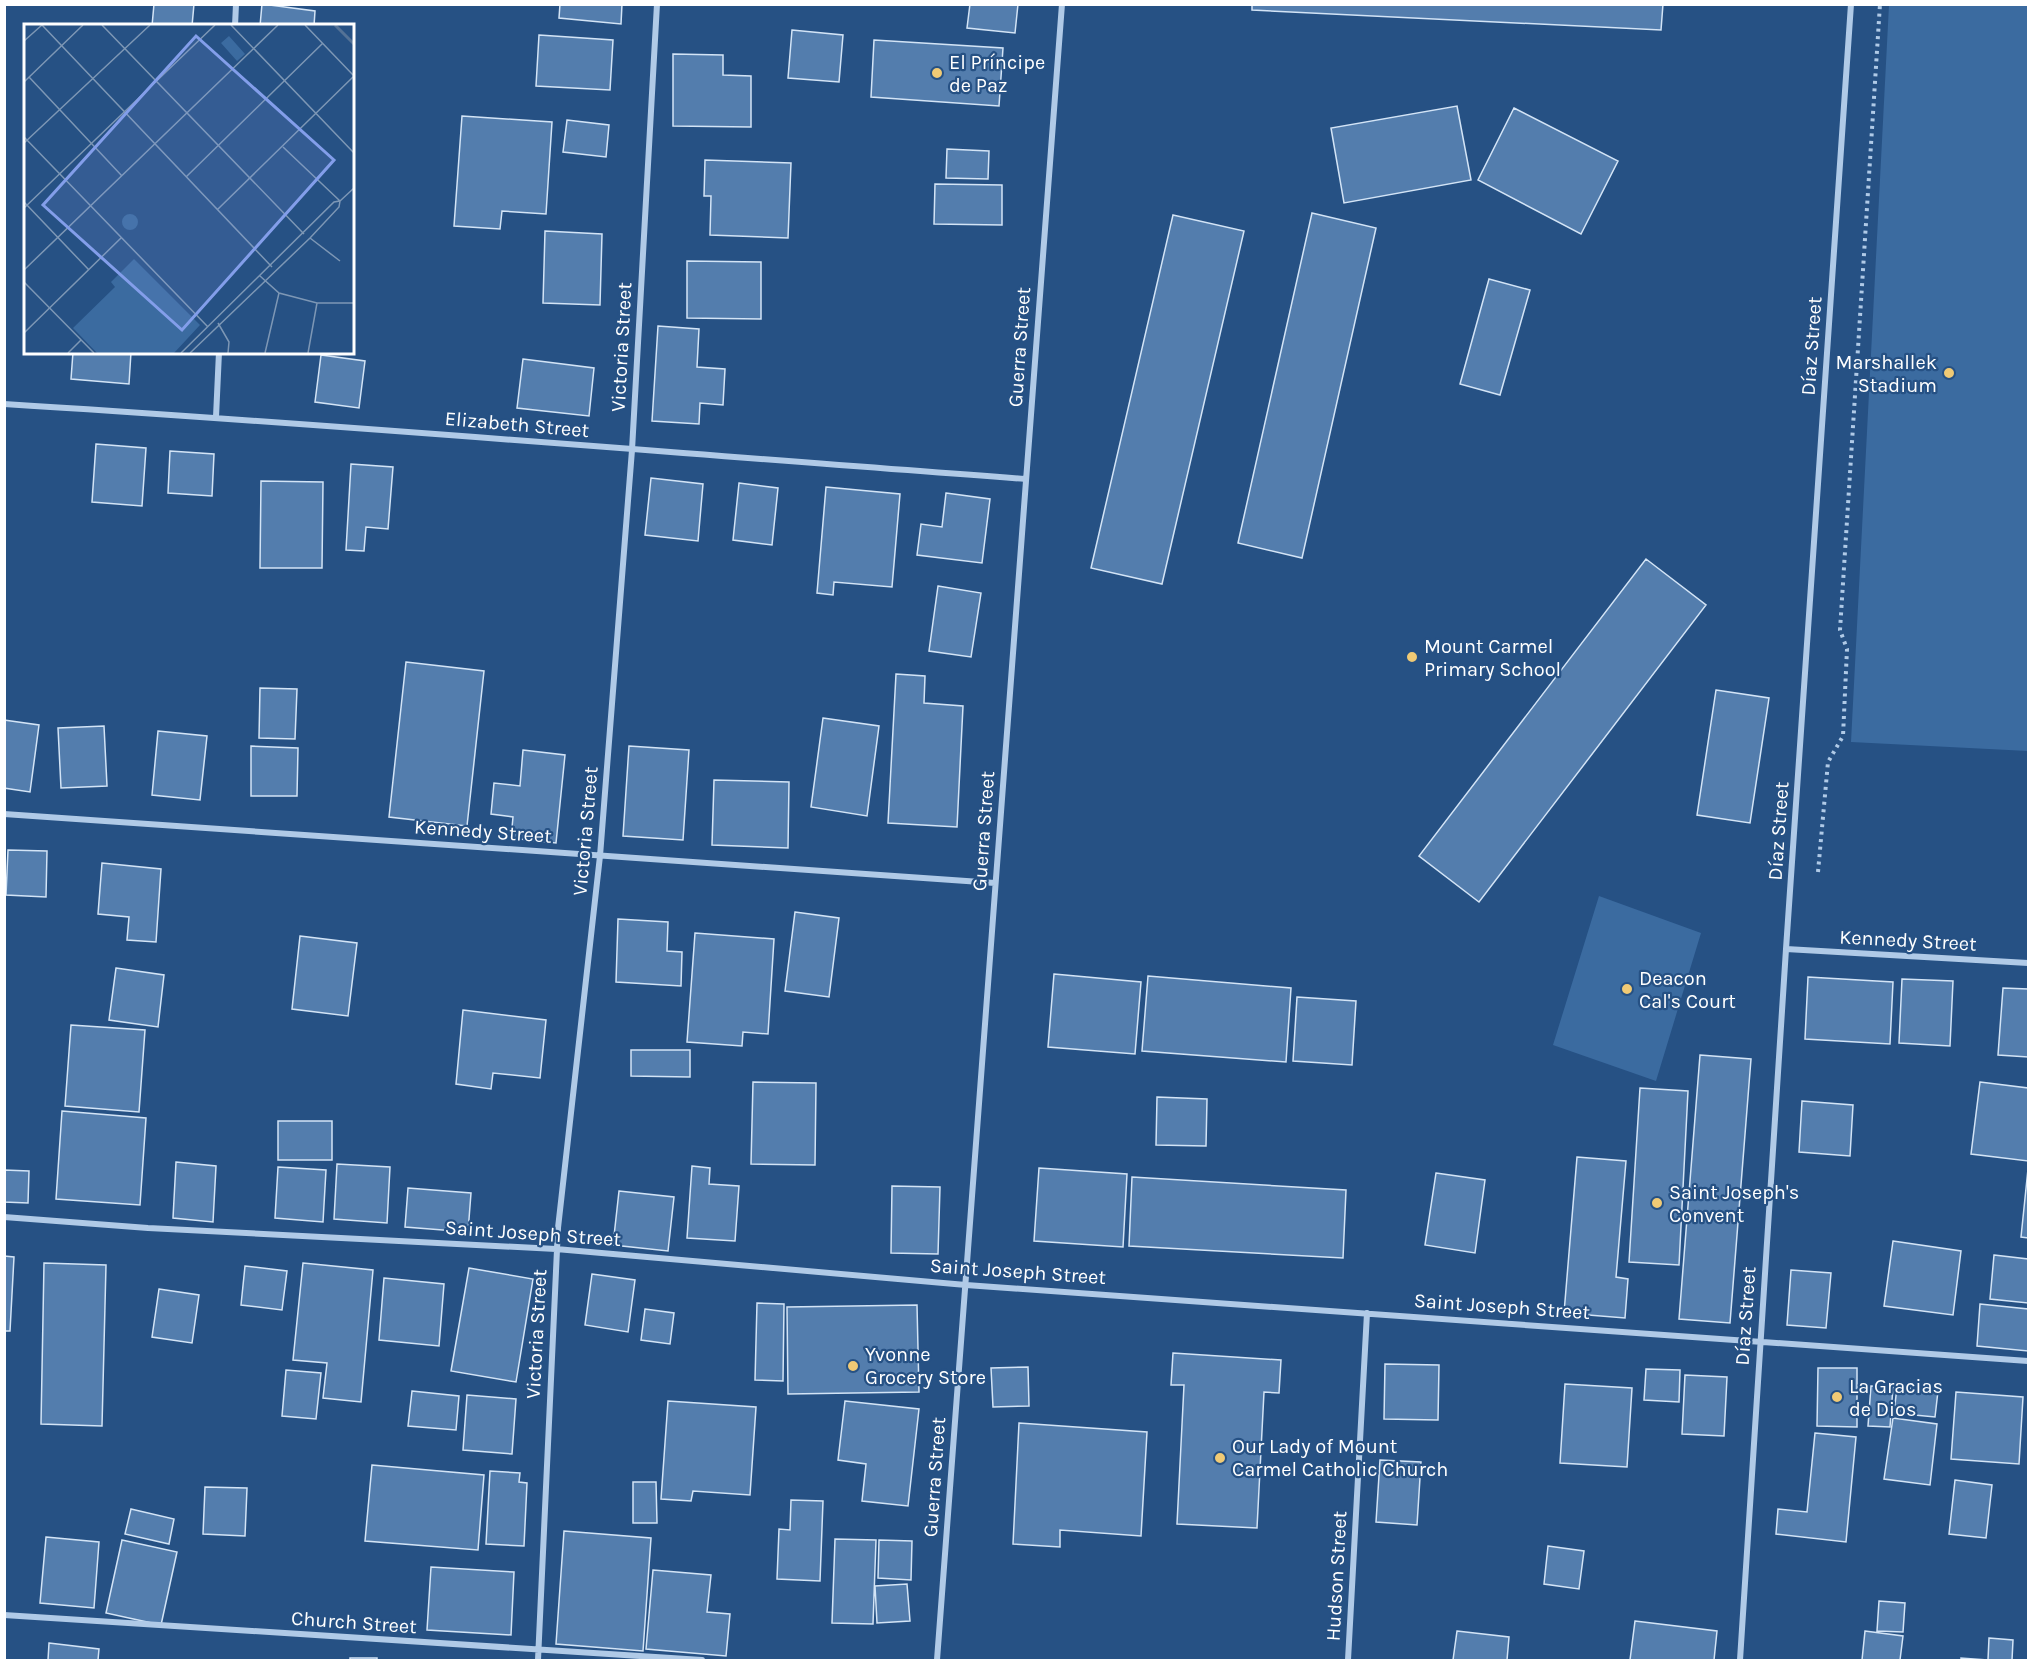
<svg xmlns="http://www.w3.org/2000/svg" width="2033" height="1665" font-family="Karla,sans-serif">
  <style>
    .green { fill: #3b6ba0 }
    .building { fill: #537dad; stroke: #d3e4f6; stroke-width: 1.5 }
    .lines { fill: none; stroke-linecap: round; stroke-linejoin: round }
    .path { stroke: #b0cae7; stroke-width: 4; stroke-dasharray: 3 4.5; stroke-linecap: butt }
    .street { stroke: #b0cae7; stroke-width: 6 }
    .poi-dot { fill: #f0ca75; stroke: #265184; stroke-width: 2 }
    .labels { text-anchor: middle; stroke-width: 4.5; stroke-linejoin: round; paint-order: stroke }
    .poi-label { font-size: 20px; fill: #fff; stroke: #265184; text-anchor: start }
    .street-label { font-size: 20px; fill: #fff; stroke: #265184 }
    .inset-river { fill: none; stroke: #547296; stroke-width: 3 }
    .inset-road { fill: none; stroke: #7d97b5; stroke-width: 1.5 }
    .view { fill: #839eea; fill-opacity: 0.15; stroke: #839eea; stroke-width: 3 }
    .inset-edge { fill: none; stroke: #fff; stroke-width: 3 }
  </style>
  <rect width="100%" height="100%" fill="#265184"/>
  <!-- green -->
  <path class="green" d="M1889 5H2028V751L1851 742Z
    M1599 896 1701 933 1656 1081 1553 1045Z"/>
  <!-- building -->
  <path class="building" d="M154 4H194L192 26H152Z
    M262 4 315 11 314 26H260Z
    M560 4H622L621 24 559 18Z
    M970 4H1018L1015 33 967 28Z
    M1252 4H1663L1661 30 1252 10Z
    M792 30 843 35 839 82 788 78Z
    M539 35 613 40 610 90 536 86Z
    M874 40 1003 48 999 106 871 97Z
    M673 54 723 55V75L751 76V127L673 126Z
    M1457 106 1471 180 1344 203 1331 128Z
    M1514 108 1618 161 1581 234 1478 180Z
    M462 116 552 122 546 214 502 211 500 229 454 226Z
    M567 120 609 125 606 157 563 152Z
    M947 149 989 151 988 179 946 178Z
    M705 160 791 163 788 238 710 235 711 196H704Z
    M935 184 1002 185V225L934 224Z
    M1312 213 1376 228 1302 558 1238 543Z
    M1173 215 1244 231 1162 584 1091 568Z
    M545 231 602 234 600 305 543 303Z
    M687 261 761 262V319L687 318Z
    M1489 279 1530 290 1500 395 1460 384Z
    M658 326 699 329 697 367 725 369 723 405 700 403 699 424 652 421Z
    M73 352H131L129 384 71 379Z
    M321 355 365 361 359 408 315 402Z
    M523 359 594 368 589 416 517 408Z
    M96 444 146 448 142 506 92 502Z
    M170 451 214 454 212 496 168 493Z
    M351 464 393 467 388 529 366 527 364 551 346 550Z
    M651 478 703 484 698 541 645 535Z
    M261 481 323 482 322 568H260Z
    M739 483 778 488 772 545 733 540Z
    M826 487 900 494 892 587 834 582 833 595 817 593Z
    M946 493 990 499 982 563 917 555 921 524 942 527Z
    M1646 559 1706 605 1479 902 1419 856Z
    M938 586 981 593 971 657 929 651Z
    M406 662 484 671 467 826 389 817Z
    M896 674 925 676 924 703 963 706 957 827 888 823Z
    M260 688 297 689 295 739 259 738Z
    M1716 690 1769 698 1750 823 1697 815Z
    M823 718 879 726 867 816 811 807Z
    M4 720 39 725 30 792 4 788Z
    M104 726 107 786 61 788 58 728Z
    M158 731 207 736 200 800 152 795Z
    M251 746 298 748 297 796H251Z
    M629 746 689 750 683 840 623 836Z
    M523 750 565 755 556 843 511 838 513 817 491 814 494 783 520 786Z
    M714 780 789 782 788 848 712 845Z
    M8 850 47 851 46 897 6 895Z
    M102 863 161 869 156 942 127 940 129 917 98 914Z
    M795 912 839 918 829 997 785 991Z
    M618 919 668 922 667 951 682 952 681 986 616 982Z
    M695 933 774 939 768 1034 743 1032 742 1046 687 1042Z
    M300 936 357 943 348 1016 292 1009Z
    M116 968 164 975 158 1027 109 1020Z
    M1054 974 1141 982 1135 1054 1048 1047Z
    M1148 976 1291 988 1286 1062 1142 1051Z
    M1808 977 1893 982 1890 1044 1805 1039Z
    M1902 979 1953 981 1950 1046 1899 1043Z
    M2003 988 2028 989V1057L1998 1055Z
    M1297 997 1356 1001 1352 1065 1293 1061Z
    M463 1010 546 1020 540 1078 493 1073 491 1089 456 1084Z
    M71 1025 145 1030 139 1112 65 1106Z
    M631 1050H690V1077L631 1076Z
    M1700 1055 1751 1059 1730 1323 1679 1319Z
    M753 1082 816 1083 815 1165 751 1164Z
    M1980 1082 2028 1088V1161L1971 1154Z
    M1640 1088 1688 1091 1679 1265 1629 1262Z
    M1157 1097 1207 1099 1206 1146 1156 1145Z
    M1802 1101 1853 1105 1850 1156 1799 1152Z
    M62 1111 146 1118 140 1205 56 1199Z
    M278 1121H332V1160H278Z
    M1577 1157 1626 1161 1616 1277 1628 1279 1625 1318 1564 1313Z
    M176 1162 216 1166 213 1222 173 1218Z
    M337 1164 390 1167 387 1223 334 1219Z
    M692 1166 710 1168 709 1184 739 1186 735 1241 687 1238Z
    M278 1167 326 1170 323 1222 275 1218Z
    M1039 1168 1127 1174 1123 1247 1034 1241Z
    M2028 1169V1238L2021 1237Z
    M4 1170 29 1171 28 1203 4 1202Z
    M1436 1173 1485 1180 1475 1253 1425 1245Z
    M1132 1177 1346 1190 1343 1258 1129 1246Z
    M892 1186 940 1187 938 1254 891 1253Z
    M408 1188 471 1193 468 1232 405 1227Z
    M619 1191 674 1197 668 1251 613 1245Z
    M1893 1241 1961 1251 1953 1315 1884 1306Z
    M1994 1255 2028 1259V1303L1990 1299Z
    M4 1256 14 1257 10 1331H4Z
    M44 1263 106 1265 102 1426 41 1424Z
    M303 1263 373 1270 361 1402 323 1398 327 1363 293 1360Z
    M245 1266 287 1271 282 1310 241 1305Z
    M469 1268 533 1279 516 1382 451 1371Z
    M1791 1270 1831 1273 1826 1328 1787 1325Z
    M592 1274 635 1280 628 1332 585 1325Z
    M384 1278 444 1284 439 1346 379 1340Z
    M159 1289 199 1295 192 1343 152 1337Z
    M757 1303 784 1304 783 1381 755 1380Z
    M1980 1304 2028 1309V1351L1977 1346Z
    M917 1305 919 1392 788 1394 787 1307Z
    M645 1309 674 1313 670 1344 641 1340Z
    M1173 1353 1281 1360 1279 1393 1264 1392 1257 1528 1177 1524 1184 1385H1171Z
    M1385 1364 1439 1365 1438 1420 1384 1419Z
    M1028 1367 1029 1406 993 1407 991 1368Z
    M1818 1368H1857V1427L1817 1426Z
    M1646 1369 1680 1370 1679 1402 1644 1400Z
    M286 1370 321 1373 316 1419 282 1416Z
    M1685 1375 1727 1377 1724 1436 1682 1434Z
    M1565 1384 1632 1388 1627 1467 1560 1463Z
    M1871 1386 1893 1387 1890 1427 1868 1426Z
    M1897 1387 1938 1391 1935 1417 1894 1413Z
    M412 1391 459 1396 456 1430 408 1426Z
    M1956 1392 2023 1397 2019 1464 1951 1459Z
    M467 1395 516 1399 512 1454 463 1450Z
    M668 1401 756 1407 750 1495 693 1491 691 1501 661 1499Z
    M845 1401 919 1409 908 1506 862 1501 866 1464 838 1460Z
    M1893 1418 1937 1424 1930 1485 1884 1479Z
    M1019 1423 1147 1432 1141 1536 1060 1530V1547L1013 1544Z
    M1815 1433 1856 1437 1846 1542 1776 1534 1778 1509 1807 1512Z
    M1380 1460 1421 1462 1417 1525 1376 1522Z
    M372 1465 484 1475 478 1550 365 1541Z
    M490 1471 520 1473 519 1482 527 1483 524 1546 486 1544Z
    M1955 1480 1992 1485 1986 1538 1949 1534Z
    M633 1482H656L657 1523H633Z
    M205 1487 247 1488 245 1536 203 1534Z
    M791 1500 823 1501 820 1581 777 1579 779 1529 790 1530Z
    M131 1509 174 1519 169 1544 125 1534Z
    M564 1531 651 1538 643 1651 556 1644Z
    M46 1537 99 1542 94 1608 40 1603Z
    M835 1539 876 1540 873 1624 832 1623Z
    M122 1540 177 1552 161 1625 106 1613Z
    M879 1540 912 1541 911 1580 878 1578Z
    M1548 1546 1584 1551 1579 1589 1544 1584Z
    M431 1567 514 1572 511 1635 427 1630Z
    M653 1570 711 1575 707 1612 730 1614 726 1656 646 1649Z
    M907 1584 910 1621 877 1623 875 1586Z
    M1879 1601 1905 1603 1903 1632 1877 1631Z
    M1635 1621 1717 1631 1714 1660H1630Z
    M1457 1631 1509 1637 1507 1660H1453Z
    M1865 1631 1903 1636 1900 1660H1862Z
    M1989 1638 2013 1640 2012 1660H1961V1658L1988 1660Z
    M49 1643 99 1649 98 1660H48Z
    M350 1658H377V1660H350Z"/>
  <g class="lines">
    <!-- path -->
    <path class="path" d="M1818 872 1828 762 1843 736 1847 649 1840 630 1880 4"/>
    <!-- street -->
    <path class="street" d="M235 26 236 4
      M4 404C345 425 685 454 1026 479
      M216 417 219 352
      M4 814 995 883
      M1786 949 2028 963
      M4 1217 148 1228 556 1249 966 1285 2028 1361
      M4 1615 702 1660
      M538 1660 558 1228 600 856 632 450 657 4
      M937 1660 1062 4
      M1348 1660 1367 1313
      M1740 1660 1786 949 1851 4"/>
  </g>
  <!-- markers -->
  <g class="poi-dot">
    <circle cx="937" cy="73" r="6"/>
    <circle cx="1949" cy="373" r="6"/>
    <circle cx="1412" cy="657" r="6"/>
    <circle cx="1627" cy="989" r="6"/>
    <circle cx="1657" cy="1203" r="6"/>
    <circle cx="853" cy="1366" r="6"/>
    <circle cx="1837" cy="1397" r="6"/>
    <circle cx="1220" cy="1458" r="6"/>
  </g>
  <g class="labels">
    <!-- poi labels -->
    <g class="poi-label">
      <text x="949" y="69">El Príncipe<tspan x="949" dy="23">de Paz</tspan></text>
      <text x="1937" y="369" text-anchor="end">Marshallek<tspan x="1937" dy="23">Stadium</tspan></text>
      <text x="1424" y="653">Mount Carmel<tspan x="1424" dy="23">Primary School</tspan></text>
      <text x="1639" y="985">Deacon<tspan x="1639" dy="23">Cal's Court</tspan></text>
      <text x="1669" y="1199">Saint Joseph's<tspan x="1669" dy="23">Convent</tspan></text>
      <text x="865" y="1361">Yvonne<tspan x="865" dy="23">Grocery Store</tspan></text>
      <text x="1849" y="1393">La Gracias<tspan x="1849" dy="23">de Dios</tspan></text>
      <text x="1232" y="1453">Our Lady of Mount<tspan x="1232" dy="23">Carmel Catholic Church</tspan></text>
    </g>
    <!-- street labels -->
    <g class="street-label">
      <text transform="translate(1811 346) rotate(-86)" y="7">Díaz Street</text>
      <text transform="translate(621 347) rotate(-87)" y="7">Victoria Street</text>
      <text transform="translate(1019 347) rotate(-86)" y="7">Guerra Street</text>
      <text transform="translate(517 424) rotate(5)" y="7">Elizabeth Street</text>
      <text transform="translate(483 831) rotate(4)" y="7">Kennedy Street</text>
      <text transform="translate(585 831) rotate(-85)" y="7">Victoria Street</text>
      <text transform="translate(983 831) rotate(-86)" y="7">Guerra Street</text>
      <text transform="translate(1778 831) rotate(-86)" y="7">Díaz Street</text>
      <text transform="translate(1908 940) rotate(3)" y="7">Kennedy Street</text>
      <text transform="translate(533 1233) rotate(4)" y="7">Saint Joseph Street</text>
      <text transform="translate(1018 1271) rotate(4)" y="7">Saint Joseph Street</text>
      <text transform="translate(1502 1306) rotate(4)" y="7">Saint Joseph Street</text>
      <text transform="translate(1745 1316) rotate(-86)" y="7">Díaz Street</text>
      <text transform="translate(536 1334) rotate(-87)" y="7">Victoria Street</text>
      <text transform="translate(934 1477) rotate(-86)" y="7">Guerra Street</text>
      <text transform="translate(1336 1576) rotate(-87)" y="7">Hudson Street</text>
      <text transform="translate(354 1622) rotate(4)" y="7">Church Street</text>
    </g>
  </g>
  <!-- overview -->
  <g transform="translate(24 24)">
    <rect width="330" height="330" fill="#265184"/>
    <path d="M205 12 221 30 213 37 197 19ZM98 198a8 8 0 1 1 16 0a8 8 0 1 1-16 0ZM110 235 176 301 150 329H73L49 304 91 263 87 258Z" fill="#3b6ba0"/>
    <path class="inset-river" d="M311 1 330 20"/>
    <path class="inset-road" d="M18 1 248 243M78 1 280 210M207 1 330 129M281 1 330 52M0 17 18 1M5 53 98 152M0 58 59 1M0 113 184 303M0 119 126 1M259 123 316 177M162 153 299 19M316 177 330 164M0 178 65 246M0 184 191 1M193 186 330 52M286 214 316 237M0 246 254 1M236 252 255 269 293 279H330M0 258 70 329M194 299 205 318 204 329M0 309 97 214M44 329 57 316M157 329 310 178 316 177 315 183 286 214 166 329M241 329 255 269M284 329 293 279"/>
    <path class="view" d="M172 12 310 136 158 306 19 181Z"/>
    <rect width="330" height="330" class="inset-edge"/>
  </g>
  <!-- border -->
  <rect width="2033" height="1665" fill="none" stroke="#ffffff" stroke-width="12"/>
</svg>
